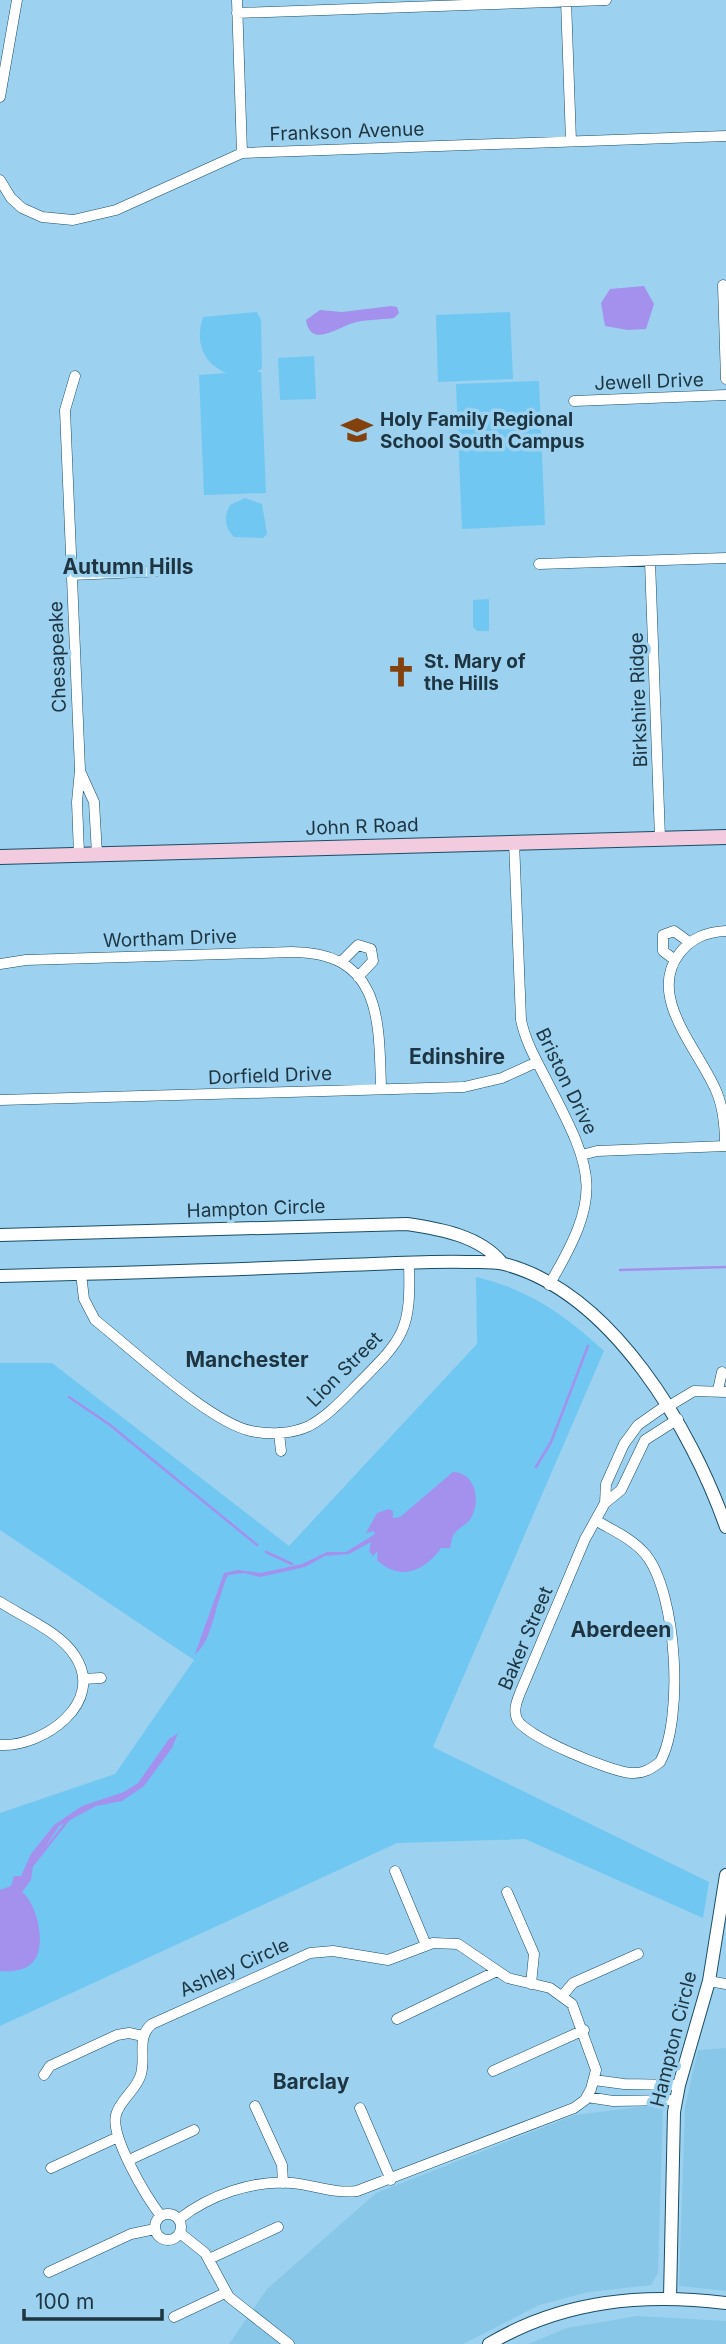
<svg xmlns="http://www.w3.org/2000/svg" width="726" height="2344" font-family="Inter,sans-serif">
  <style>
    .built { fill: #88c7e8 }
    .green { fill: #70c7f2 }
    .water { fill: #a490ed }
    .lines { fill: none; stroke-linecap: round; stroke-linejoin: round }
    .stream { stroke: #a490ed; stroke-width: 2.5 }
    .minor-casing { stroke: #174d66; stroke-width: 11 }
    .tertiary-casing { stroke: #174d66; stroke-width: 14 }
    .secondary-casing { stroke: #174d66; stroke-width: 16 }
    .minor { stroke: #fff; stroke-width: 10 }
    .tertiary { stroke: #fff; stroke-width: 12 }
    .secondary { stroke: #f2cbdf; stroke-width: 14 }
    .labels { text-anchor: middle; stroke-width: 7; stroke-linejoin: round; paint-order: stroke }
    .street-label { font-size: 19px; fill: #1e3440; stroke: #9cd2ef }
    .poi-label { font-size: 19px; font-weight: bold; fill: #1e3440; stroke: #9cd2ef; text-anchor: start }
    .neighbourhood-label { font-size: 21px; font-weight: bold; fill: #1e3440; stroke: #9cd2ef }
  </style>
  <rect width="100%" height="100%" fill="#9cd2ef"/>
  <!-- built -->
  <path class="built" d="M726 2048V2291L679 2286 685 2107 698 2050Z
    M663 2104 658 2273 651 2285 589 2292 539 2305 463 2344H229L267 2289 376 2193 575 2115Z
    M637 2316 726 2321V2344H528L567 2328Z"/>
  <!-- green -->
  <path class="green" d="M257 312 261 320 262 368 257 372H261L266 493 204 495 199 375 227 373C202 363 195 341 203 317Z
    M510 312 513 379 438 382 436 315Z
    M314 356 316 399 280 400 278 358Z
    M539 381 545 525 462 529 456 384Z
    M245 498 262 504 267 534 263 538 234 537C224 527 224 516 230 505Z
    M489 599V631H477L473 627V600Z
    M476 1277C528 1289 565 1315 604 1351L433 1747 709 1882 703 1918 525 1839 397 1843 0 2026V1813L115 1774 194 1660 0 1530V1363H52L289 1546 477 1344Z"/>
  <!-- water -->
  <path class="water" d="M644 286 654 304 646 329 628 330 605 326 601 303 610 289Z
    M391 306 397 307 399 313 394 318C380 320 363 319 350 324 334 330 310 347 306 320L320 310 342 312Z
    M453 1472C476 1473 481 1501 471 1518 467 1525 459 1527 455 1533 451 1537 452 1542 450 1548H441C425 1571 400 1582 377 1560L378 1551 373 1556 369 1551 371 1542 349 1554 325 1556 305 1567 260 1577 245 1573 228 1575C216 1595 214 1641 195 1654L224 1573 238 1570 261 1573 302 1564 327 1552H346L375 1534 374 1531 366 1533 377 1513 389 1509 393 1511V1518L400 1517Z
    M178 1733 172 1748 144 1786 122 1801 96 1806 59 1826 33 1866 31 1880 22 1892C37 1903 48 1948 32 1963 24 1971 11 1972 0 1971V1890L11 1886 14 1876H21L31 1854 54 1825 82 1806 124 1792 138 1783 169 1739Z"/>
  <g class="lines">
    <!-- stream -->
    <path class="stream" d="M620 1270 726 1267
      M69 1397 110 1425 257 1545
      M536 1467 551 1442 588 1346
      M266 1552 292 1564
      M218 1600 224 1580
      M32 1866 69 1819"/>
    <!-- minor casing -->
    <g class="minor-casing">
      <path id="minor" d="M237 0 242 153
        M566 0 571 141
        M237 13 606 0
        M0 97 17 0
        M0 180 11 198 22 208 42 217 73 220 116 210 242 153 726 136
        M723 285 726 379
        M75 376 65 410 80 770 77 802 79 854
        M574 401 726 395
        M650 561 660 838
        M539 564 726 558
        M71 575 163 571
        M80 771 94 802 97 854
        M514 841 521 1020C526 1044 538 1063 549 1085 596 1175 602 1195 549 1285
        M675 960 663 951V935L674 931 689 942
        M341 962 358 945 371 949 373 961 358 977
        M0 964 26 960 292 952C382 952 379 1021 381 1089
        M0 1100 464 1087 502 1078 537 1062
        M725 1146C725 1128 724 1110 717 1093 701 1052 646 998 679 954 691 938 706 932 726 931
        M582 1155 597 1151 726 1146
        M81 1274 84 1299 95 1320C132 1349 209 1422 251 1431 270 1435 292 1434 309 1426 328 1416 343 1399 358 1384 405 1337 411 1330 409 1263
        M718 1390 722 1372
        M669 1406 694 1391 726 1392
        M279 1433 281 1451
        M605 1503 621 1490 645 1440 678 1419
        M597 1521C614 1531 633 1539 646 1555 677 1594 684 1719 660 1762 651 1769 643 1774 631 1773 611 1772 524 1736 517 1719 513 1710 517 1701 520 1693L585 1539 605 1503 606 1484 624 1444 638 1425 668 1404
        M0 1602C23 1617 60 1632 75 1656 106 1703 43 1747 0 1745
        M83 1679 101 1678
        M395 1871 426 1945
        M507 1892 534 1954 531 1984
        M709 1981 726 1984
        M563 1995 573 1983 638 1954
        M397 2019 497 1971
        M493 2071 584 2030
        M44 2075 50 2066 117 2035 129 2033 143 2036
        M594 2080 624 2084 679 2085
        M587 2097 613 2101 676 2100
        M255 2106 282 2165 283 2183
        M360 2108 391 2180
        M129 2160 194 2130
        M51 2168 118 2137
        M155 2227a13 13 0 1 1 26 0a13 13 0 1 1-26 0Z
        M161 2216C147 2198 110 2137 116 2115 120 2099 137 2090 141 2074 146 2056 136 2037 152 2024L310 1953 333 1951 388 1960 433 1943 458 1944 508 1978 550 1988 572 2004 596 2070 591 2089 585 2100 574 2108 357 2191C334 2194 314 2185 292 2183 252 2180 210 2195 179 2219
        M180 2233 205 2253 229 2297 289 2344
        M209 2259 278 2227
        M49 2272 131 2234 155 2229
        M174 2317 225 2293"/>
    </g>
    <!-- tertiary casing -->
    <g class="tertiary-casing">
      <path id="tertiary" d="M0 1235 407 1224C441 1229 480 1236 502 1263
        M0 1276C115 1273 230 1270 345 1265 386 1264 426 1261 467 1262 479 1262 493 1261 504 1264 612 1292 692 1430 726 1527
        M670 2298 674 2112 679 2085 709 1981 726 1875
        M489 2344C563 2300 643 2293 726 2303"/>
    </g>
    <!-- secondary casing -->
    <g class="secondary-casing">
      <path id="secondary" d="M0 857 726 837"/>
    </g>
    <!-- minor -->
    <use href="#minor" class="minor"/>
    <!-- tertiary -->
    <use href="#tertiary" class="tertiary"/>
    <!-- secondary -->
    <use href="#secondary" class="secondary"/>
  </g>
  <!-- icons -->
  <defs>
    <g id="school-bare" transform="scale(2.415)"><path d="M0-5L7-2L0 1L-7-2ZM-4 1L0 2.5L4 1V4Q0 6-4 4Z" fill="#83410d" stroke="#9cd2ef" stroke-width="2.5" paint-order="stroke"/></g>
    <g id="church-bare" transform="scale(2.415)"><path d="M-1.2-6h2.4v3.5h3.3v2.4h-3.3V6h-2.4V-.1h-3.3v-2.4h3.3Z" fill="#83410d" stroke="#9cd2ef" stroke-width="2.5" paint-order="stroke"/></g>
  </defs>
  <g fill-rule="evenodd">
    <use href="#school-bare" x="357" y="430"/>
    <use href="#church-bare" x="401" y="672"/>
  </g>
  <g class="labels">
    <!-- street labels -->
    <g class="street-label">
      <text transform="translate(347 131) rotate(-2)" y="7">Frankson Avenue</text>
      <text transform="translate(649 381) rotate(-2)" y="7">Jewell Drive</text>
      <text transform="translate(57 657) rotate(-92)" y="7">Chesapeake</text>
      <text transform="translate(638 700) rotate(-92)" y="7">Birkshire Ridge</text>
      <text transform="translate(362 826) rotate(-2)" y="7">John R Road</text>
      <text transform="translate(170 938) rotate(-2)" y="7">Wortham Drive</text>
      <text transform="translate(270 1075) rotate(-2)" y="7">Dorfield Drive</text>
      <text transform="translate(567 1081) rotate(64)" y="7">Briston Drive</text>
      <text transform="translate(256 1208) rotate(-2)" y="7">Hampton Circle</text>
      <text transform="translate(344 1369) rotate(-45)" y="7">Lion Street</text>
      <text transform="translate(525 1638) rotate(-67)" y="7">Baker Street</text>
      <text transform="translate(234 1967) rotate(-24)" y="7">Ashley Circle</text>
      <text transform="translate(673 2039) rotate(-76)" y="7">Hampton Circle</text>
    </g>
    <!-- poi labels -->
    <g class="poi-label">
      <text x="380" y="426">Holy Family Regional<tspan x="380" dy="22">School South Campus</tspan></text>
      <text x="424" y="668">St. Mary of<tspan x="424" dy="22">the Hills</tspan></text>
    </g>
    <!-- neighbourhood labels -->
    <g class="neighbourhood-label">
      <text x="128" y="574">Autumn Hills</text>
      <text x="457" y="1064">Edinshire</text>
      <text x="247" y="1367">Manchester</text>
      <text x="621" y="1637">Aberdeen</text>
      <text x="311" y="2089">Barclay</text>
    </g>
  </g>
  <!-- scale -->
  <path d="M24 2309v10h138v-10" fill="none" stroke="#1e3440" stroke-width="3.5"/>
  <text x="35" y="2309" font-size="21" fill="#1e3440" stroke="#9cd2ef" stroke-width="5" paint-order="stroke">100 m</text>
</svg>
